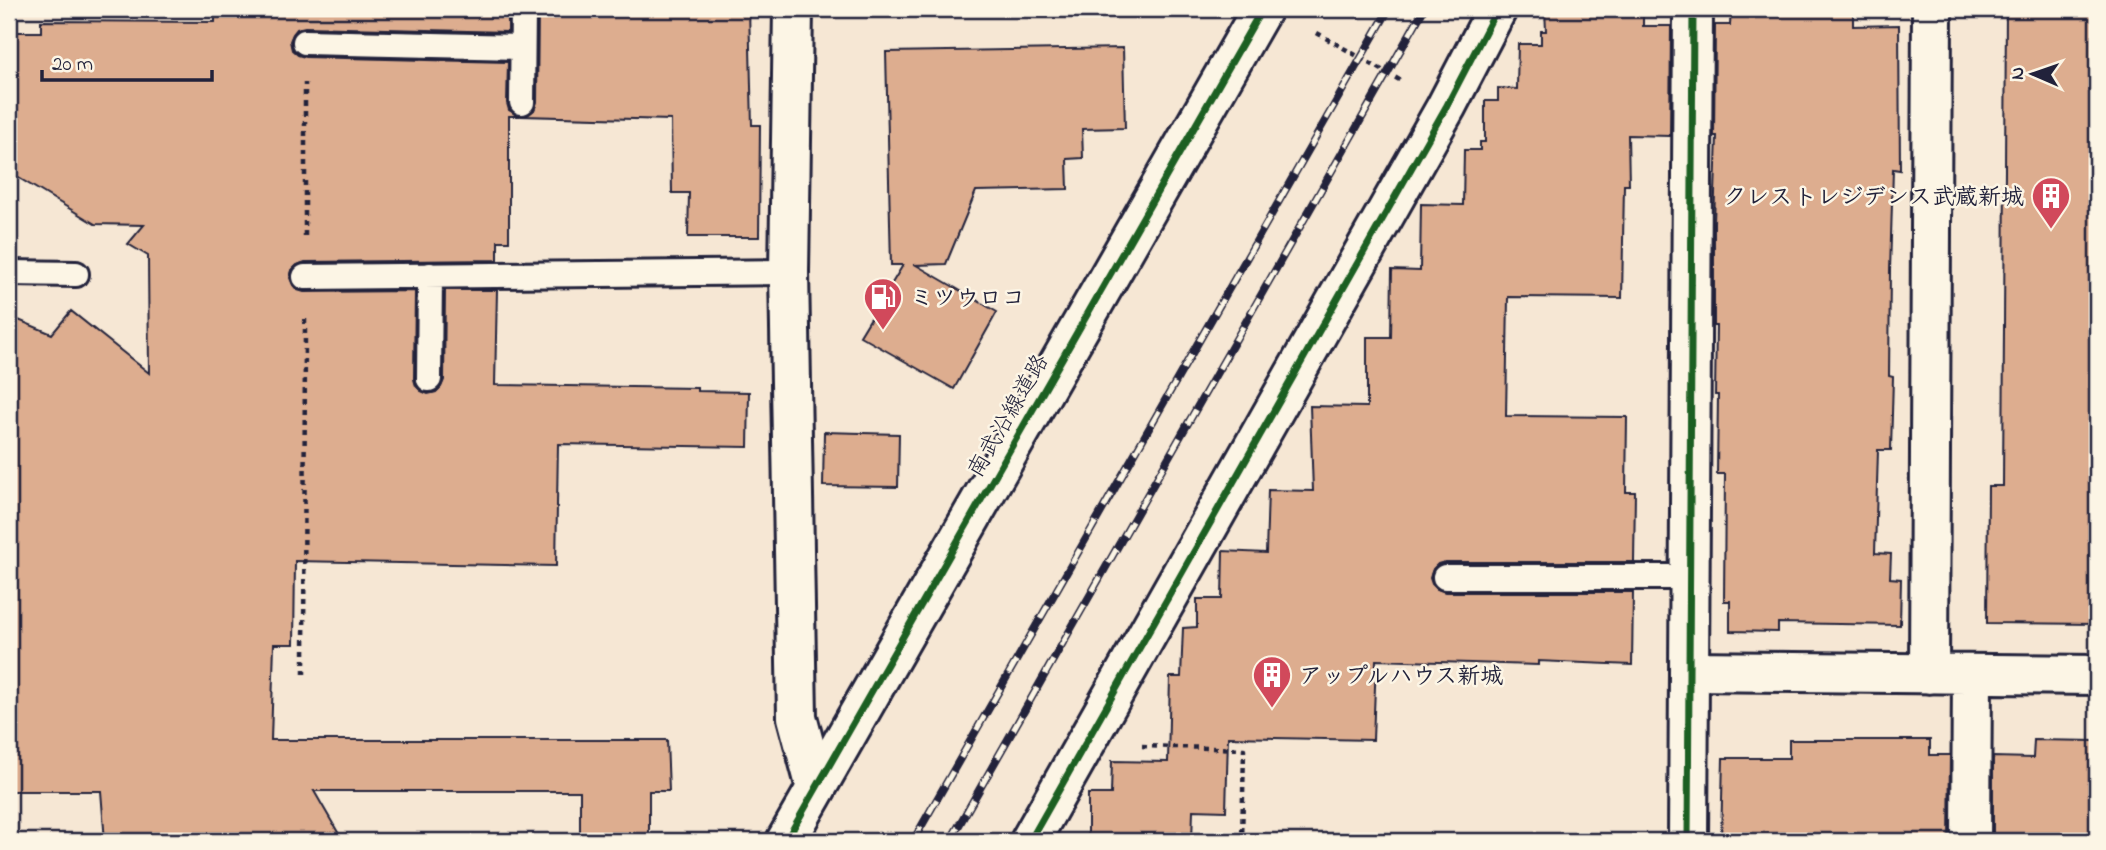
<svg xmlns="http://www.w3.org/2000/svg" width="2106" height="850" font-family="'Indie Flower','Klee One',sans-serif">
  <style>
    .building { fill: #ddad8f; stroke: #22223b; stroke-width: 2 }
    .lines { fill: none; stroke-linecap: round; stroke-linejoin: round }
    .lane-casing { stroke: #22223b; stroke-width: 30 }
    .street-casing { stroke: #22223b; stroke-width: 44 }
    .secondary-casing { stroke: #22223b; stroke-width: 44 }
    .path { stroke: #22223b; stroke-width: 4.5; stroke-dasharray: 5 5; stroke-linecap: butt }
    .lane { stroke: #fcf5e5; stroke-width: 24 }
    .street { stroke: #fcf5e5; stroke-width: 38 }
    .secondary { stroke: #fcf5e5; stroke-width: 38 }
    .rail-casing { stroke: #22223b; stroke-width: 8 }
    .rail { stroke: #fcf5e5; stroke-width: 5; stroke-dasharray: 16; stroke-linecap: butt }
    .cycleway-casing { stroke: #fcf5e5; stroke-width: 11 }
    .cycleway { stroke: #1b5e20; stroke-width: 7 }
    .labels { text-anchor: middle; stroke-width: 5; stroke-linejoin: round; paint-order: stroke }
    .poi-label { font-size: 23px; font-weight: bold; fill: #22223b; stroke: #fcf5e5; text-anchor: start }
    .street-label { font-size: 23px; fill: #22223b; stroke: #fcf5e5 }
  </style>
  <rect width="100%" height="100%" fill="#f6e7d4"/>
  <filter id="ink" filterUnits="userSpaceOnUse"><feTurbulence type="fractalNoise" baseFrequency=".0143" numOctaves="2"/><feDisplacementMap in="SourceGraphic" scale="14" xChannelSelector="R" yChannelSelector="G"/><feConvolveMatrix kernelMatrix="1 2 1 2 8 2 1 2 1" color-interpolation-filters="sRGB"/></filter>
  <g filter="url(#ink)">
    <!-- building -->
    <path class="building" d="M215 9 508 10V32L305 27 297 29 293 34 290 41 292 50 298 55 305 57 508 62 507 103 509 110 520 116H509V241H498V260L305 262 297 265 292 270 290 278 293 285 297 290 304 292 415 291 414 379 416 386 421 391 428 394 436 392 441 387 444 380 445 290H497L495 385 697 388V391L749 392 748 447 558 444 556 566 295 561 294 644H274L271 740H667L669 791H649V841H580V791H314L343 841H105L101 791H9V316L52 334 71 311 149 373 148 256 128 244 144 225 95 224 9 172V32H41V21L215 22Z
      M599 9H749L752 125H760L759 237H688L689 193H672L671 120 524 116 534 110 537 102 538 10 599 11Z
      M1545 9H1643V26H1671L1670 136 1628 135 1629 185H1624L1622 298 1508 297 1506 416 1627 417 1626 492H1635L1634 562H1445L1438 564 1433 569 1430 578 1432 584 1437 589 1445 592H1633L1632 665 1538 661V665L1376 660 1373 740 1228 737 1226 811 1193 810 1192 841H1088V794H1111L1112 761 1168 762 1170 677H1181L1183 628 1197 627V599H1222L1223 551 1266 553 1268 490 1313 491 1310 406 1367 407V337H1391L1392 270 1420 271 1421 204 1463 205 1464 150H1480V142H1485V101H1498V88L1517 89 1518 44H1541V31H1546Z
      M1731 9H1853V26L1899 25 1900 170 1893 169 1890 271 1889 376 1893 377 1891 450H1878L1875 553 1891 554 1890 578 1901 579 1900 625 1778 623V632L1730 631V601H1724L1725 474H1717L1718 395H1715L1716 326H1714V223L1717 136H1714L1715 25H1730Z
      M2006 9H2097V624L1987 623 1988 486H2003Z
      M1123 48 1125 128 1082 129 1083 158 1067 159 1068 189 976 191 946 264 916 265 997 312 954 389 860 336 903 265H891L886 52Z
      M824 432 899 434 898 487 823 486Z
      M1789 740H1930V755H1950L1949 841H1721L1723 758H1789Z
      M2034 740 2097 741V841H1993V757L2033 758Z"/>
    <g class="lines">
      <!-- lane casing -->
      <g class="lane-casing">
        <path id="lane" d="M305 42 522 47
          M522 102 523 9
          M9 273 76 274
          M305 277 789 272
          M429 379 430 275
          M1445 577H1689"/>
      </g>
      <!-- street casing -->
      <g class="street-casing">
        <path id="street" d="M793 9 789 272 797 717 816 788
          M1689 671 2097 675
          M1929 674 1932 9
          M1030 841 1446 107 1497 9
          M1688 841 1693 9
          M1971 841 1972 674"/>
      </g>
      <!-- secondary casing -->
      <g class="secondary-casing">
        <path id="secondary" d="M786 841 1262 9"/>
      </g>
      <!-- path -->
      <path class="path" d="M1317 33 1403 82
        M305 236V83
        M304 674 305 318
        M1142 746 1244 749 1242 841"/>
      <!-- lane -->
      <use href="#lane" class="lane"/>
      <!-- street -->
      <use href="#street" class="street"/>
      <!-- secondary -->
      <use href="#secondary" class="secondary"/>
      <!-- rail casing -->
      <g class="rail-casing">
        <path id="rail" d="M913 841 1389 9
          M950 841 1424 9"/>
      </g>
      <!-- rail -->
      <use href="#rail" class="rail"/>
      <!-- cycleway casing -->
      <g class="cycleway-casing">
        <path id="cycleway" d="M786 841 1262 9
          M1030 841 1446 107 1497 9
          M1688 841 1693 9"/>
      </g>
      <!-- cycleway -->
      <use href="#cycleway" class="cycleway"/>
    </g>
  </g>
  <!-- icons -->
  <defs>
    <g id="building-pin" transform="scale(2.0125)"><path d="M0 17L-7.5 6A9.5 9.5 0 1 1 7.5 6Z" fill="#d1495b" stroke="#fcf5e5"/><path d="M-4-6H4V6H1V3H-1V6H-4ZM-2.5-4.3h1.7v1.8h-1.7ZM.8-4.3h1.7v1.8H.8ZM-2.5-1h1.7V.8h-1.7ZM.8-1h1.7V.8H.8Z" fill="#fff"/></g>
    <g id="fuel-pin" transform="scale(2.0125)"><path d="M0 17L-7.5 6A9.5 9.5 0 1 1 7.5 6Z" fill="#d1495b" stroke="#fcf5e5"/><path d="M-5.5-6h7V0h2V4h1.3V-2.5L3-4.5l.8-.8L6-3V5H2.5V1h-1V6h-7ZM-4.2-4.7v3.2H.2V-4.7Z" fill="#fff"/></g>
  </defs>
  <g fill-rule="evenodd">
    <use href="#building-pin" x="2051" y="196"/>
    <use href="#fuel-pin" x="883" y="297"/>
    <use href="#building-pin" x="1272" y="675"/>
  </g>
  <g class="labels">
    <!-- poi labels -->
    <g class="poi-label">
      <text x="2024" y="204" text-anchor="end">クレストレジデンス武蔵新城</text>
      <text x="910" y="305">ミツウロコ</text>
      <text x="1299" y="683">アップルハウス新城</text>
    </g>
    <!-- street labels -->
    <g class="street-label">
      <text transform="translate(1007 415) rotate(-60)" y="8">南武沿線道路</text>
    </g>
  </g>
  <!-- margin -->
  <rect width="2106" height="850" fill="none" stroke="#fcf5e5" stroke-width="35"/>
  <rect x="18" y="18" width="2071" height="815" fill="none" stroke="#22223b" stroke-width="2.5" filter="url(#ink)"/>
  <!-- north arrow -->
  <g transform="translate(2033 74) rotate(272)" stroke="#fcf5e5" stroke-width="5" paint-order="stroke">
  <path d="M0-5L12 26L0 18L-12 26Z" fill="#22223b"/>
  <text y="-10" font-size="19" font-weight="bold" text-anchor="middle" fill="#22223b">N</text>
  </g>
  <!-- scale -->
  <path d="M42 70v10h170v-10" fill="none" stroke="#22223b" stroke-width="3.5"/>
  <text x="52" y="70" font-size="21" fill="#22223b" stroke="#fcf5e5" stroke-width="5" paint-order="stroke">20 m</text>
</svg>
